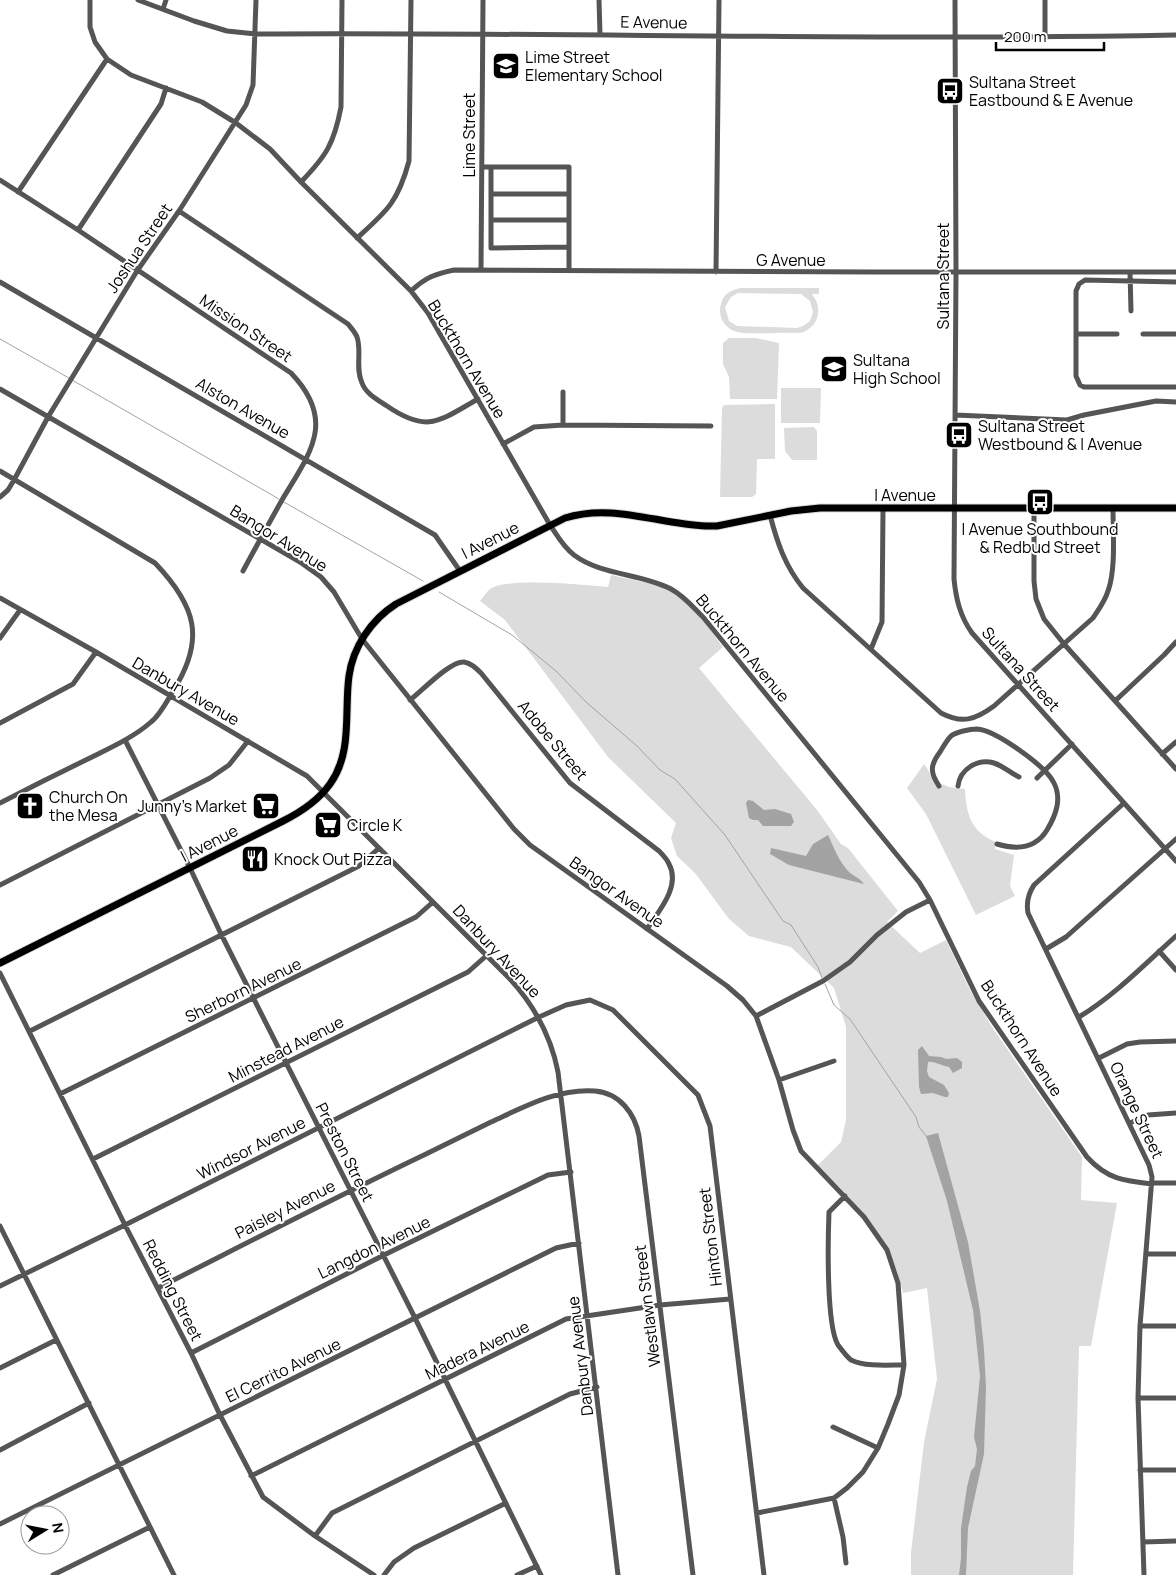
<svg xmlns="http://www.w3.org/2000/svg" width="1176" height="1575" font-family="Manrope,sans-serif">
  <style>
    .green { fill: #dcdcdc; fill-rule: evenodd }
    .water { fill: #a3a3a3 }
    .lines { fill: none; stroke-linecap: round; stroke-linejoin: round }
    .stream { stroke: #a3a3a3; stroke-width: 1 }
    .major-casing { stroke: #dbdbdb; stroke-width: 9 }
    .minor { stroke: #555; stroke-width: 5 }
    .major { stroke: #000; stroke-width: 7 }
    .labels { text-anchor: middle; stroke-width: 4; stroke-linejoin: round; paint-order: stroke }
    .street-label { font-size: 16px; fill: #000; stroke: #fff }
    .poi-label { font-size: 16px; fill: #000; stroke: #fff; text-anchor: start }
  </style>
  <rect width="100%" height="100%" fill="#fff"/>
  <!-- green -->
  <path class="green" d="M741 288H819V294H812C824 309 818 328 800 333 784 332 751 335 737 332 725 329 717 316 721 304 723 294 731 290 741 288ZM738 293 801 294 810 301 813 312 810 321 803 326 797 328 737 326 729 321 725 307 731 297Z
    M729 338H756L779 343 777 399H730L729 377 723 364V343Z
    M781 388H821L820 423H781Z
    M775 404V459H757L756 494 752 497H720L722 408 724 405Z
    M814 427 817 431V460H792L785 451 784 428Z
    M611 575C629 579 647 582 664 588 690 598 707 626 723 647L699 668 817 810 841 844 848 848 898 911 887 922 920 953 946 940 971 992 992 1027 1082 1157 1081 1200 1117 1203 1091 1346H1079L1073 1575H911V1553L924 1442 937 1379 927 1288 903 1293C900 1283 898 1272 894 1263 877 1223 847 1195 818 1165L841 1142 846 1120V1027L834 988 791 947 749 936 729 919 695 873 677 856 671 838 676 823 608 757 505 620 480 601C483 598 486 592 490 589 507 577 585 585 608 587Z
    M924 764C931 772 931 781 939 789L943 784 949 787 965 789C966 814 971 832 996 842L995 849 1014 855 1010 886 1015 896 976 915 926 814 907 788Z"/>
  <!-- water -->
  <path class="water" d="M748 800 753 801 764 810 775 809 791 814 794 822 791 826H763L758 820H753L749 818 746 803Z
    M828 835C834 848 839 861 848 871 853 876 860 878 864 884L789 865 770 854 771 848 806 856 813 844Z
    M922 1046 929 1056 941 1057 946 1059 957 1058 962 1062V1068L953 1073 949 1067C941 1066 935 1061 928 1062L927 1071 929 1077 944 1085 949 1093 948 1097H945L933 1093 921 1094 919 1087 918 1050Z
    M938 1133 968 1242 980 1311 984 1349 986 1387 984 1454 968 1528 966 1575H959L961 1558V1528L967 1487 971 1471 975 1466 977 1449 974 1437 980 1376 973 1310 947 1201 926 1136Z"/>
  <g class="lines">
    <!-- stream -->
    <path class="stream" d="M0 339 69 378
      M72 380 279 499
      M282 501 423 581
      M439 592 512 635 556 671 586 702 637 746 660 770 675 779 725 835 783 921 791 925 818 967 822 978
      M825 984 834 1005 850 1019 916 1117 919 1127 927 1137"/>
    <!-- major casing -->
    <g class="major-casing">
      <path id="major" d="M0 963 283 821C301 812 318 801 330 784 353 752 344 712 349 676 353 647 371 620 396 604L565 518C612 503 658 524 706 526H717L791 511 820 508H1176"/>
    </g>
    <!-- minor -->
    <path class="minor" d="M90 0V27L95 42 107 59 131 75 202 102 236 123 270 149 301 182 411 291 428 313 550 525C557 535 563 547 574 555 602 576 641 573 671 589 684 596 693 607 703 617L919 882 930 900 979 1001 1087 1157C1107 1179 1124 1181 1152 1184
      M138 0 194 21 227 31 256 34C563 32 869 41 1176 35
      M599 0 600 34
      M955 0 956 272 954 579C956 599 960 616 972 633L1176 861
      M1045 0V35
      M163 9 166 0
      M482 167H569V270
      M491 167V248L569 247
      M0 180 78 230 291 373C337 421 310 453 282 500 269 523 256 547 243 571
      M301 182C326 156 334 144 341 107L342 0
      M18 192 107 59
      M491 194H569
      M179 211 348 324C351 328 355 332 357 337 362 351 355 368 362 383 366 394 378 400 387 406 428 434 439 421 478 399
      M491 220H569
      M78 230 161 104 166 88
      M357 238C387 211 398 202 409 161L411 0
      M481 270 483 0
      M716 272 719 0
      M1130 272 1131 311
      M0 282 435 535 460 571
      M1176 282 1085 280 1079 284 1076 291V376L1080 385 1084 387H1176
      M411 291C426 277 435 274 454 270L871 272H1176
      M1076 334H1117
      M1143 334H1176
      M0 389 300 562 321 577 334 592 362 639 514 829 530 845 727 986 743 1000 756 1016 779 1080 793 1130 801 1151 864 1217 887 1250 898 1283 904 1365 899 1395 888 1424 878 1448 863 1472 847 1488 834 1498 757 1513
      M955 415 1067 420 1084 415 1156 401 1176 402
      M563 425V392
      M503 444 534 427 563 425 711 426
      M0 471 155 563C196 606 206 639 173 691 167 701 160 715 151 722 134 737 112 747 92 757 61 772 31 787 0 803
      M0 497 8 490 14 480 48 417 137 271 179 211 246 105 253 85 256 0
      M1034 508V581L1036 599 1044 619 1064 644 1176 769
      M770 515C777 542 785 566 803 588L941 713C962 724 975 720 994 706L1093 618C1099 609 1105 601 1108 591 1116 570 1113 532 1113 508
      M0 598 96 652 307 776 509 978C534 1005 551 1036 558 1072L618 1575
      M0 638 20 610
      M871 649 882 622 883 509
      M410 700C422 691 450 661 464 662 471 663 476 668 481 673L570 783 659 851C663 855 667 859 669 864 681 886 659 911 647 929
      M1115 701 1164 655 1176 642
      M0 723 73 684 96 652
      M125 740 190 868 221 934 415 1318 541 1575
      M1162 754 1176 742
      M1037 778 1072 744
      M939 786C930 773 930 765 940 752 943 747 947 740 951 736 956 732 970 729 977 729 995 730 1046 766 1054 783 1062 799 1056 815 1047 830 1036 848 1017 850 997 844
      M958 786C960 769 978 758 994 763 1003 766 1011 773 1019 777
      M1124 803 1034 885C1028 894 1026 902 1028 913L1149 1165 1152 1177 1140 1326 1138 1398 1144 1575
      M0 885 210 778 229 765 248 741
      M1046 949 1066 937 1176 839
      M1159 951 1176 970
      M0 973 125 1225 191 1353 220 1415 263 1497 315 1536 374 1575
      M756 1016 823 981 850 962 877 935 906 912 930 900
      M1079 1017C1115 995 1145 964 1176 936
      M30 1031 359 866 379 848
      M1099 1058 1127 1044 1140 1042 1176 1041
      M779 1080 834 1061
      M60 1094 416 917 433 902
      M1130 1123 1148 1115 1176 1113
      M93 1159 468 972 486 956
      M1152 1183H1176
      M845 1196 829 1212C828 1238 826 1325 838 1345 841 1349 847 1357 851 1360 865 1367 889 1365 904 1365
      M0 1226 174 1575
      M1146 1254H1176
      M0 1286 125 1225 539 1017 566 1005 590 1000 613 1010 698 1095 710 1126 764 1575
      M158 1288C247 1243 336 1197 426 1154 448 1143 469 1133 491 1122 524 1107 558 1088 595 1091 620 1093 635 1114 639 1136L693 1575
      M1140 1326H1176
      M191 1353 384 1255 548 1175 571 1172
      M0 1368 56 1340
      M1138 1398H1176
      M833 1427 878 1448
      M0 1450 89 1403
      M1140 1470H1176
      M251 1476 566 1319 660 1305 730 1299
      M834 1498 843 1537 846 1563
      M0 1524 556 1248 579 1243
      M315 1536 332 1513 570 1394 597 1387
      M1143 1542 1176 1541
      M53 1575 150 1527
      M384 1575 394 1562 414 1548 506 1503
      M517 1575 537 1566"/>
    <!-- major -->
    <use href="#major" class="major"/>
  </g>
  <!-- icons -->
  <defs>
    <g id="school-square" transform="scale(1.4375)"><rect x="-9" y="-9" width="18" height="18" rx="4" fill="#000" stroke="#fff"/><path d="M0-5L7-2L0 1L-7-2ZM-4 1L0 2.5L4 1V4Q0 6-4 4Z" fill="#fff"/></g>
    <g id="bus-square" transform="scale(1.4375)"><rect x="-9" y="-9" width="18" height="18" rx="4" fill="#000" stroke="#fff"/><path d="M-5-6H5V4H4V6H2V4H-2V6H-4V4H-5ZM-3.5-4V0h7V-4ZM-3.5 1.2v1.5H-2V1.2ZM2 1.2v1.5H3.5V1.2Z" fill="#fff"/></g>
    <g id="church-square" transform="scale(1.4375)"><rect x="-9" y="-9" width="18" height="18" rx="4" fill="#000" stroke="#fff"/><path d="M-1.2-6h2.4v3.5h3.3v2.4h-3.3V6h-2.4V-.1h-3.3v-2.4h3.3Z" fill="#fff"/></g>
    <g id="supermarket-square" transform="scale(1.4375)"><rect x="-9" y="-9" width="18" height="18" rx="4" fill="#000" stroke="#fff"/><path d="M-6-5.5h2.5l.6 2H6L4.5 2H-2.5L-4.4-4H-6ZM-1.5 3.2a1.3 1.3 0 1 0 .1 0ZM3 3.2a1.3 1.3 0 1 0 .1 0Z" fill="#fff"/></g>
    <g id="restaurant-square" transform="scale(1.4375)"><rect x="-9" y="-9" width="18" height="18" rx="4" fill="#000" stroke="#fff"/><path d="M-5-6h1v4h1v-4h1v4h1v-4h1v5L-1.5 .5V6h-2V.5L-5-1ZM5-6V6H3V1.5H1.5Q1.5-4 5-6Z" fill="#fff"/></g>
  </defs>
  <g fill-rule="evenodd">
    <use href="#school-square" x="506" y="66"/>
    <use href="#bus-square" x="950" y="91"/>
    <use href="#school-square" x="834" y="369"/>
    <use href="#bus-square" x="959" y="435"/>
    <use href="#bus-square" x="1040" y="502"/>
    <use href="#church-square" x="30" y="806"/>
    <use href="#supermarket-square" x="266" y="806"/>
    <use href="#supermarket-square" x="328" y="825"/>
    <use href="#restaurant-square" x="255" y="859"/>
  </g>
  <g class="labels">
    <!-- street labels -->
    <g class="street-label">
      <text transform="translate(654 22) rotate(1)" y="6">E Avenue</text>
      <text transform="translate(469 135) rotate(-90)" y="6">Lime Street</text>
      <text transform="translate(139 248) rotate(-56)" y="6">Joshua Street</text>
      <text x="791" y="266">G Avenue</text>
      <text transform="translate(943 276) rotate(-90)" y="6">Sultana Street</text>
      <text transform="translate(246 328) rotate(34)" y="6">Mission Street</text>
      <text transform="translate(467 359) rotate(59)" y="6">Buckthorn Avenue</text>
      <text transform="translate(243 408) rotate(30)" y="6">Alston Avenue</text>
      <text x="905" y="501">I Avenue</text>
      <text transform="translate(279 538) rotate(32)" y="6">Bangor Avenue</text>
      <text transform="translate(490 540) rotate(-27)" y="6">I Avenue</text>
      <text transform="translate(743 648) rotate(50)" y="6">Buckthorn Avenue</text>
      <text transform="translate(1021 669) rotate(48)" y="6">Sultana Street</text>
      <text transform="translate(186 691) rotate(30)" y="6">Danbury Avenue</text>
      <text transform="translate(553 740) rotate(50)" y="6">Adobe Street</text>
      <text transform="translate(209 843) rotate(-27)" y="6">I Avenue</text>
      <text transform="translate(617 892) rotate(35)" y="6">Bangor Avenue</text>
      <text transform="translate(497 951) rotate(47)" y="6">Danbury Avenue</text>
      <text transform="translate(243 990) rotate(-26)" y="6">Sherborn Avenue</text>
      <text transform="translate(1022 1038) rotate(57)" y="6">Buckthorn Avenue</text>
      <text transform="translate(286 1049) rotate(-27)" y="6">Minstead Avenue</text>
      <text transform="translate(1137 1110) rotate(65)" y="6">Orange Street</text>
      <text transform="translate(251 1148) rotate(-27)" y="6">Windsor Avenue</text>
      <text transform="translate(345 1152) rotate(63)" y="6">Preston Street</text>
      <text transform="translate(285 1209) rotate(-27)" y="6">Paisley Avenue</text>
      <text transform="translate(710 1237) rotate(-97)" y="6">Hinton Street</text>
      <text transform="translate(374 1247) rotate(-26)" y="6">Langdon Avenue</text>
      <text transform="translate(173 1290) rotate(63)" y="6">Redding Street</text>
      <text transform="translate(647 1306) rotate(-97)" y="6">Westlawn Street</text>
      <text transform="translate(477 1350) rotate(-26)" y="6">Madera Avenue</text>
      <text transform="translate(580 1356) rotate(-97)" y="6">Danbury Avenue</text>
      <text transform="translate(283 1370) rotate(-26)" y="6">El Cerrito Avenue</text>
    </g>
    <!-- poi labels -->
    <g class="poi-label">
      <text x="525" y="63">Lime Street<tspan x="525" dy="18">Elementary School</tspan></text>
      <text x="969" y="88">Sultana Street<tspan x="969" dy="18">Eastbound &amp; E Avenue</tspan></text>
      <text x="853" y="366">Sultana<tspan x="853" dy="18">High School</tspan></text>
      <text x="978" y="432">Sultana Street<tspan x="978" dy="18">Westbound &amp; I Avenue</tspan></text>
      <text x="1040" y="535" text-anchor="middle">I Avenue Southbound<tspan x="1040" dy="18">&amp; Redbud Street</tspan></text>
      <text x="49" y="803">Church On<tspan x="49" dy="18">the Mesa</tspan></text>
      <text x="247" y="812" text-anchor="end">Junny's Market</text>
      <text x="347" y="831">Circle K</text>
      <text x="274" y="865">Knock Out Pizza</text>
    </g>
  </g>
  <!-- north arrow -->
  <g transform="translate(45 1530) rotate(80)"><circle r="24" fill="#ffffff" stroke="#999999"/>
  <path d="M0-4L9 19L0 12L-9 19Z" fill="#000000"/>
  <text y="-8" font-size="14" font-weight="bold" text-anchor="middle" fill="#000000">N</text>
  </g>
  <!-- scale -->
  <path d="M996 42v8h108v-8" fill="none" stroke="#000000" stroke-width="2.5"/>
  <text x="1004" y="42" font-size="15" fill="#000000" stroke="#ffffff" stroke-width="4" paint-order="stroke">200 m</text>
</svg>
